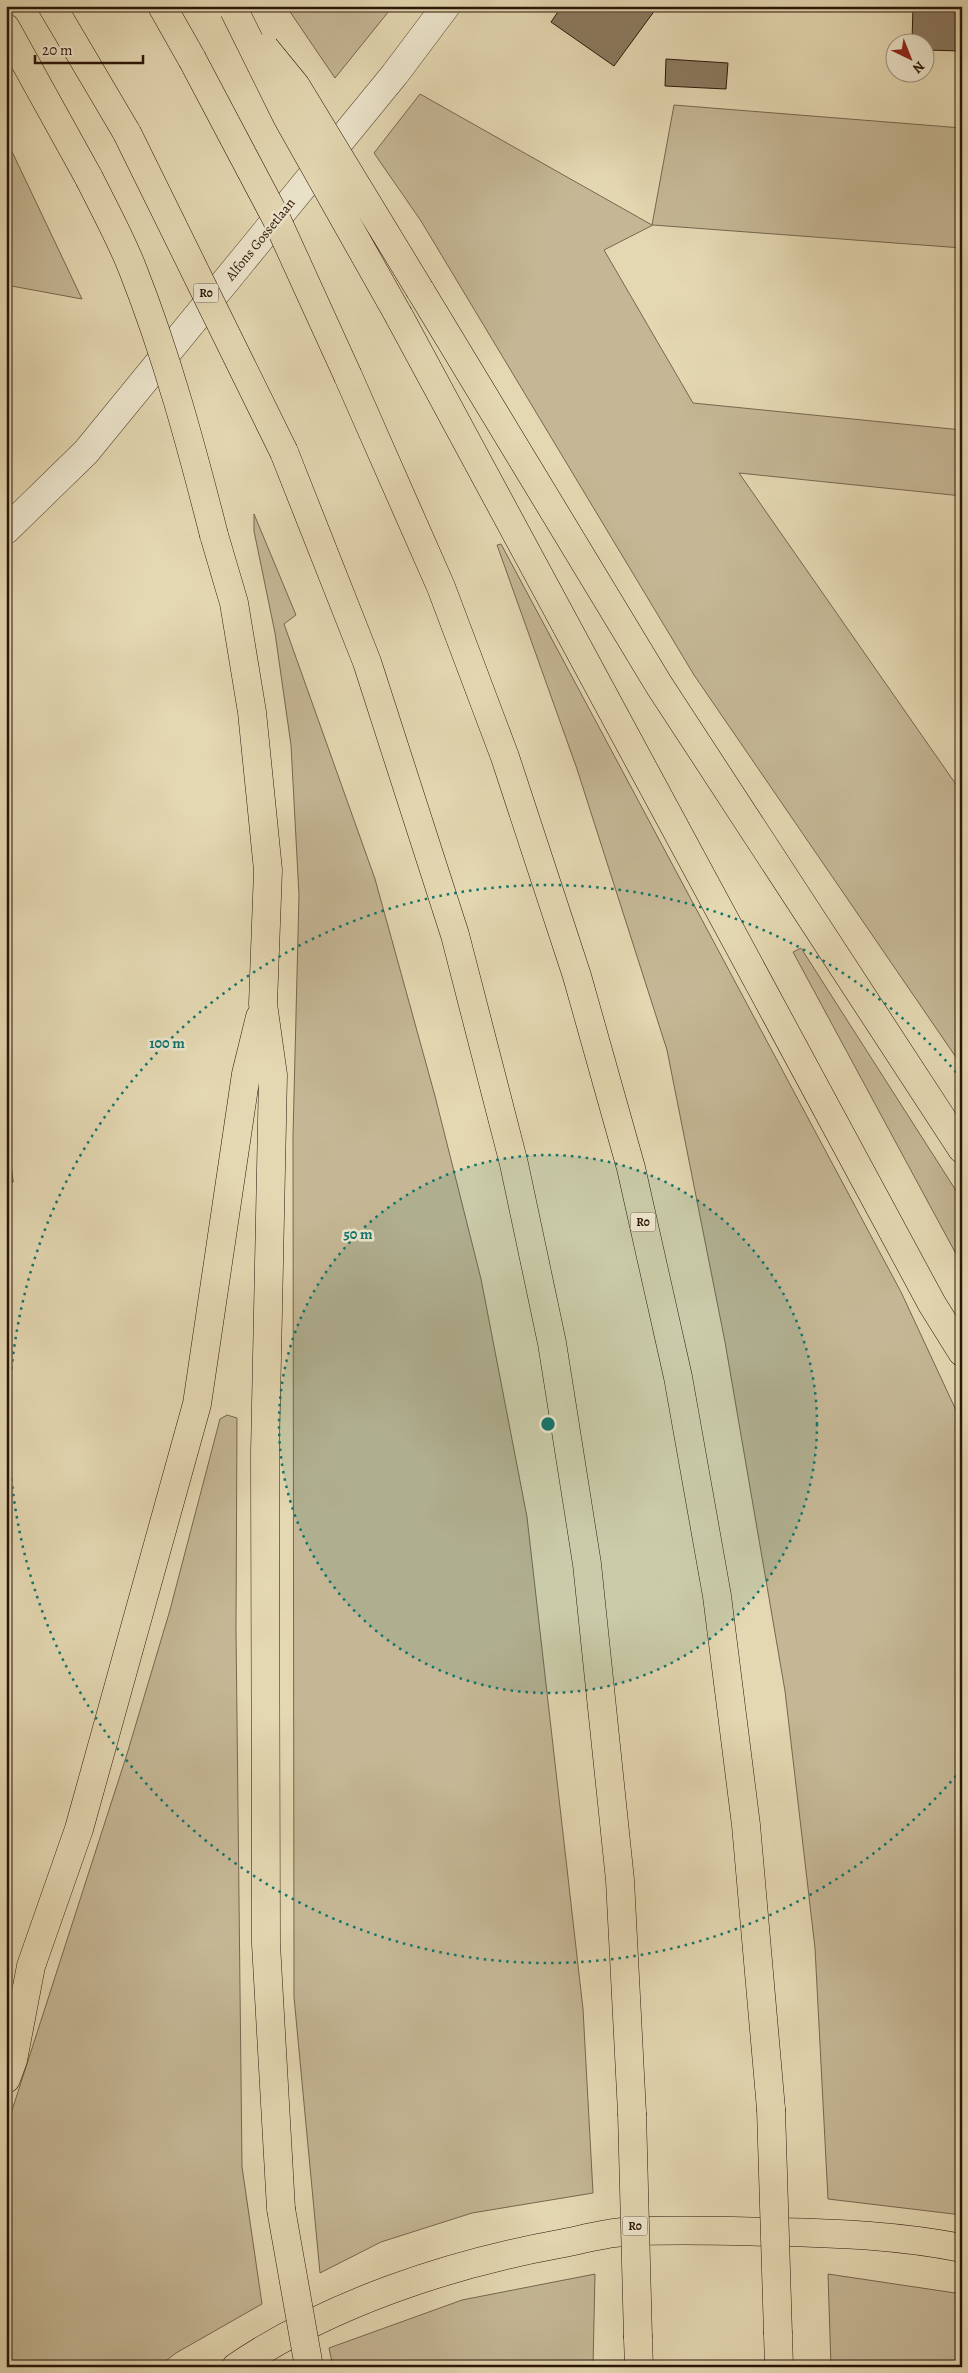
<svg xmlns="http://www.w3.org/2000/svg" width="968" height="2373" font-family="Alegreya,serif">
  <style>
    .green { fill: #c5b795; stroke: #78664f }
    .building { fill: #8b7a61; stroke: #2b1509 }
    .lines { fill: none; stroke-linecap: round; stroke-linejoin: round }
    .tertiary-casing { stroke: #594633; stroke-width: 29 }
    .motorway-casing { stroke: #2b1509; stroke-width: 29 }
    .tertiary { stroke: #ede6cd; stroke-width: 28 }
    .motorway { stroke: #e4d8b2; stroke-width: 28 }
    .motorway-bridge-casing { stroke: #2b1509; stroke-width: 29; stroke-linecap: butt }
    .motorway-bridge { stroke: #e4d8b2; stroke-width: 28 }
    .ring { fill: none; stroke: #0f766e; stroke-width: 2.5; stroke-dasharray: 2.5 5 }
    .labels { text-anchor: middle; stroke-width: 5; stroke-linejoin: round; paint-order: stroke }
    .shield { fill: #ede6cd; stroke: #655444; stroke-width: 1 }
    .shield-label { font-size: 12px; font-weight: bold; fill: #2b1509 }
    .street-label { font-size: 14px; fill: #2b1509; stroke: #ede6cd }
    .centre { fill: #0f766e; stroke: #ede6cd; stroke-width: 2.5 }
    .ring-label { font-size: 15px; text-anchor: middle; font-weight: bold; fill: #0f766e; stroke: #ede6cd; stroke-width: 5; stroke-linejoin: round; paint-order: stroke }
  </style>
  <rect width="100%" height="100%" fill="#e4d8b2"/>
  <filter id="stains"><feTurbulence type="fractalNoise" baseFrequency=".004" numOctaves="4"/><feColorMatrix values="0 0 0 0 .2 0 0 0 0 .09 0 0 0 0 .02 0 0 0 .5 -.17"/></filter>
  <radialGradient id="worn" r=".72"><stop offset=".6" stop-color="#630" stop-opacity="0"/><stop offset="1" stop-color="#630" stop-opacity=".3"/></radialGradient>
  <!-- green -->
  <path class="green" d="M286 6H393L335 78Z
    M420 94 652 225 674 105 962 128V248L653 225 604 250 693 403 962 430V496L739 473 962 793V1066L694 675 421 221 374 153Z
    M6 139 82 299 6 285Z
    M254 514 296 615 284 624 375 879 435 1096 481 1279 527 1517 583 2009 593 2193 472 2213 381 2242 320 2273 294 1997 293 1135 299 895 291 745 275 633 254 531Z
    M501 544 901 1292 962 1423V2215L828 2199 815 1948 785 1691 725 1342 667 1050 577 769 497 545Z
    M801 948 962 1200V1265L793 952Z
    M227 1415 237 1418 236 1629 242 2167 262 2304 176 2353 158 2367H6V2129L127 1754 170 1610 220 1419Z
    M595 2274 593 2367H333L329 2348 462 2300Z
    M828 2274 962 2294V2367H831Z"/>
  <!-- building -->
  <path class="building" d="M562 6H658L614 66 551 22Z
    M913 6H962V51L926 50V42H912Z
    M666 59 728 63 726 89 665 86Z
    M6 1116 13 1182 6 1189Z"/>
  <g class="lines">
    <!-- tertiary casing -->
    <g class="tertiary-casing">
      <path id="tertiary" d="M6 530 86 452 395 74 446 6"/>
    </g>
    <!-- motorway casing -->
    <g class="motorway-casing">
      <path id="motorway" d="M52 6 127 133
        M162 6 192 59
        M6 28 89 178
        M420 290 659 685 962 1149
        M399 316 932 1304 962 1352
        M348 376 441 587 505 757 577 976 631 1168 678 1377 717 1596 746 1825 771 2109
        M284 452 367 662 455 935 514 1164 552 1343 587 1564 620 1880 632 2113
        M214 535 234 603 252 712 268 870 263 1004 273 1075 265 1452 266 1944 281 2209
        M6 2079 13 2060 31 1966 79 1829 197 1404 246 1074 260 1017
        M778 2334 779 2367
        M638 2338 639 2367
        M236 2367C329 2304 449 2264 559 2244 580 2240 601 2234 622 2232 674 2229 726 2231 777 2232 839 2233 901 2236 962 2248"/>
    </g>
    <!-- tertiary -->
    <use href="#tertiary" class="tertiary"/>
    <!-- motorway -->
    <use href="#motorway" class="motorway"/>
    <!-- motorway-bridge casing -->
    <g class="motorway-bridge-casing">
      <path id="motorway-bridge" d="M234 10 288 119 399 316
        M265 48 296 86 420 290
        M192 59 276 218 348 376
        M127 133 284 452
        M89 178C104 208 121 239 133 270 167 356 191 445 214 535
        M771 2109 778 2334
        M632 2113 638 2338
        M281 2209 309 2367"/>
    </g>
    <!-- motorway-bridge -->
    <use href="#motorway-bridge" class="motorway-bridge"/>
  </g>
  <!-- distance rings -->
  <circle cx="548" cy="1424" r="269" fill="#0f766e" fill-opacity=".12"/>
  <g class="ring">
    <circle cx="548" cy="1424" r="269"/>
    <path d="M961 1770A539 539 0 1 1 961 1078"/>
  </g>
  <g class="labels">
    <!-- shield labels -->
    <g class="shield">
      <rect x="193.5" y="283.5" width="25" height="19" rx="4"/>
      <rect x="630.5" y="1212.5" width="25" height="19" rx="4"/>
      <rect x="622.5" y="2216.5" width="25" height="19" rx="4"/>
    </g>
    <g class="shield-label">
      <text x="206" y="297">R0</text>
      <text x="643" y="1226">R0</text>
      <text x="635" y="2230">R0</text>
    </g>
    <!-- street labels -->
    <g class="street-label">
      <text transform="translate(260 239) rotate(-51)" y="5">Alfons Gossetlaan</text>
    </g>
  </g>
  <circle cx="548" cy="1424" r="8" class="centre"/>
  <g class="ring-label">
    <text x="167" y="1048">100 m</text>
    <text x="358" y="1239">50 m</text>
  </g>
  <!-- margin -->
  <rect width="968" height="2373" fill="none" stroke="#e4d8b2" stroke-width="25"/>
  <rect x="8" y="8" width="953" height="2358" fill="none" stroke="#2b1509" stroke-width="2.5"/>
  <rect x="12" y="12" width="943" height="2348" fill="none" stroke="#2b1509"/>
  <!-- north arrow -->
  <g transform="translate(910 58) rotate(137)"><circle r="24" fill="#ede6cd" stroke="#9f927f"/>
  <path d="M0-4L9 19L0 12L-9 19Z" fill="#8f2418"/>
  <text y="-8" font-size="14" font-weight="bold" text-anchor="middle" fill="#2b1509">N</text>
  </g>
  <!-- scale -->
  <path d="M35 55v8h108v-8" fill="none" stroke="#2b1509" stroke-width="2.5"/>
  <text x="42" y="55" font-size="15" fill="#2b1509" stroke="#ede6cd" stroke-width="4" paint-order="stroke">20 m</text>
  <rect width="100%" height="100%" filter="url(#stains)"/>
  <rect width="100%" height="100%" fill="url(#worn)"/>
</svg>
